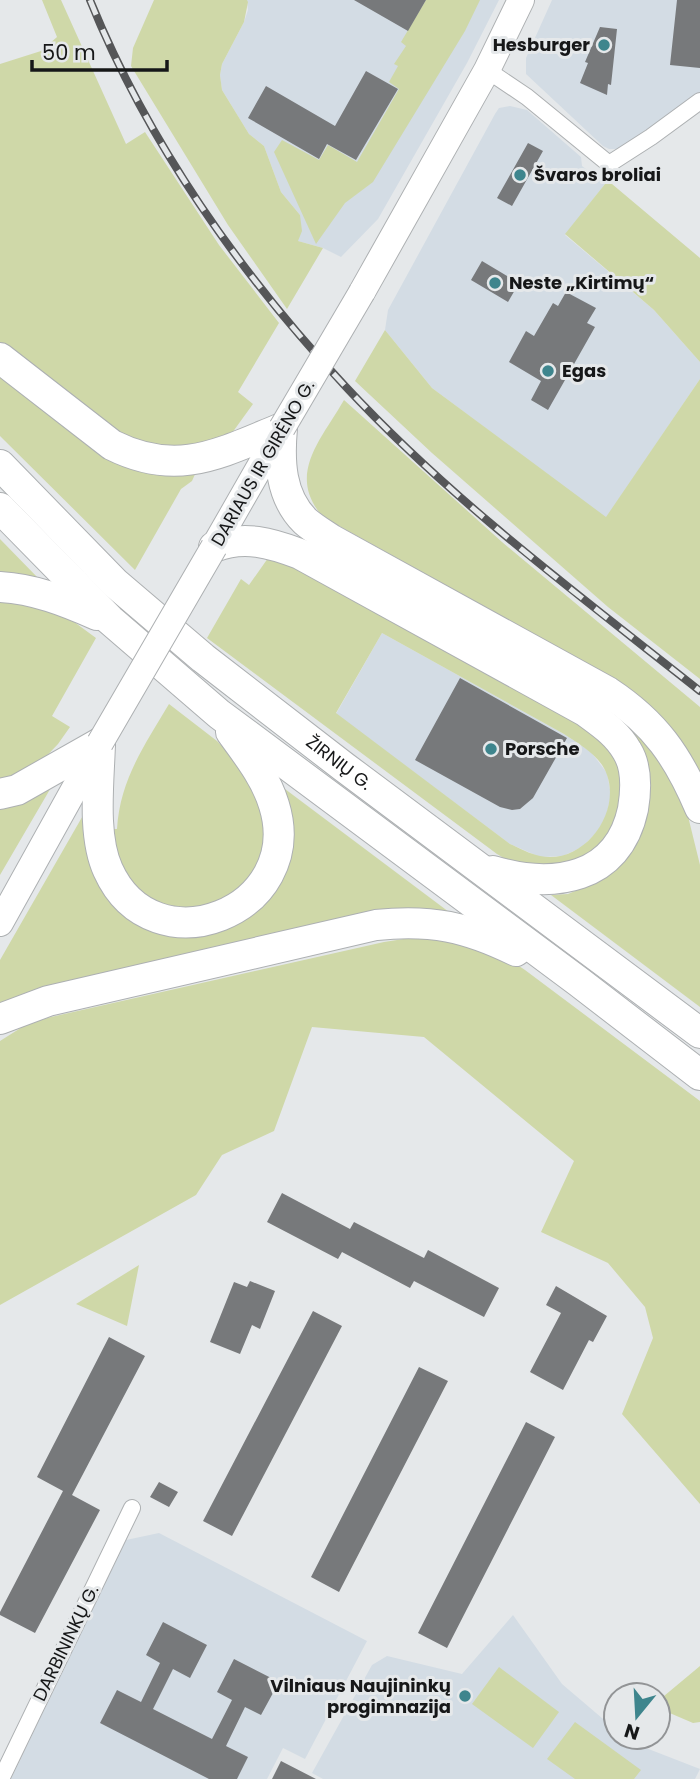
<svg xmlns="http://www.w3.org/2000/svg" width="700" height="1779" font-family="Poppins,sans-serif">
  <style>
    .built { fill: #d3dce4 }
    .green { fill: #cfd8a8; fill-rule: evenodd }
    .building { fill: #77797b }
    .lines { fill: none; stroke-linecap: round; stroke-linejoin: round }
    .street-casing { stroke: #adb0b2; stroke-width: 18 }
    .primary-casing { stroke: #adb0b2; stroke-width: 28 }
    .highway-casing { stroke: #adb0b2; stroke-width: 32 }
    .street { stroke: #fff; stroke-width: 16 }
    .primary { stroke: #fff; stroke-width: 26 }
    .highway { stroke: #fff; stroke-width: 30 }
    .rail-casing { stroke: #555658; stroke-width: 8 }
    .rail { stroke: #e5e8ea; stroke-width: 5; stroke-dasharray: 16; stroke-linecap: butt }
    .primary-bridge-casing { stroke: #adb0b2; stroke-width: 28; stroke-linecap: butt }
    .primary-bridge { stroke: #fff; stroke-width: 26 }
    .poi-dot { fill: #3e858d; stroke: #e5e8ea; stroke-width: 2.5 }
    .labels { text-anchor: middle; stroke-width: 6; stroke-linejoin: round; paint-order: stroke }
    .poi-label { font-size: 18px; font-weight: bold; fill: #161718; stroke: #e5e8ea; text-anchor: start }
    .street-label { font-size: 18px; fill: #161718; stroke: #e5e8ea }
  </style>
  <rect width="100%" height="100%" fill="#e5e8ea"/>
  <!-- built -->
  <path class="built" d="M247 0H499L467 63 378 219 341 257 323 248 298 241 300 215 281 192 264 146 249 134 222 90 220 75 222 64 244 22 248 10Z
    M552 0H700V93L664 121 620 149H609L603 146 526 74V58Z
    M510 106 527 110 581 157 582 166 605 184 565 235 654 310 700 362V379L606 518 432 388 385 330 388 310 495 114 499 108Z
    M382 633 564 734 591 752 607 773 611 795 606 817 597 832 582 847 563 856 540 857 510 844 336 714Z
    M159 1533 367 1641 305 1759 283 1748 267 1779H11L126 1540Z
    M513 1615 562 1684 616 1730V1737H625L633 1743 700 1769 695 1779H323L312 1773 372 1665 387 1656 462 1674Z"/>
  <!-- green -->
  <path class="green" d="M42 0H61L126 144 145 132 219 245 279 323 238 392 253 404 232 433 185 452 128 442 0 345V64L41 51 57 37Z
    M154 0H247L248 2 244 22 222 64 220 75 222 90 249 134 264 146 281 192 300 215 302 231 298 241 323 248 287 309 228 225 131 66 133 48Z
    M426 0H480L465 31 373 182 345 203 316 244 274 152 282 140 319 160 328 145 357 162 399 89 389 82 398 66 394 64 406 46 401 42Z
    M605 184H612L700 258V362L654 310 565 234Z
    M385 330 432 388 606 517 700 379V679L608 607 432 453 355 381Z
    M0 371 155 474 188 475 196 472 192 481 181 489 135 570 0 436Z
    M344 400 502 542 700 707V776C677 734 664 716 626 686L323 517C286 475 321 440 344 400Z
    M0 539 39 579 0 576Z
    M273 551 581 719 615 753 621 772V812L599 849 559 868 512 863 497 854 207 638 241 579 249 585ZM382 633 564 734C580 745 601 756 607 775 621 814 583 865 540 856 530 854 519 848 510 844L336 713Z
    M0 598 66 616 96 638 52 716 70 727 58 744 37 766 0 782Z
    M594 697 652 742 685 804 700 865V1007L551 895 568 894 601 880 643 825 648 809 649 793Z
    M169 704 217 741 245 770 269 830 247 890 197 911 146 900 122 875 109 829H117C120 780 144 746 169 704Z
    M56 779 0 875V805Z
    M281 786 449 912 0 1006V960L89 805 115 903 233 924 255 913 272 894 283 870Z
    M418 930 493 949 525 970 700 1101V1504L622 1414 653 1338 645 1307 608 1263 541 1232 574 1161 424 1037 312 1027 274 1131 222 1155 196 1195 0 1305V1041L27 1024 51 1017 384 942 410 938Z
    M139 1265 127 1326 76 1304Z
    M700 1666V1722L693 1723 658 1708V1701Z
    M499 1667 559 1712 533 1748 472 1704Z
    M575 1722 641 1770 634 1779H575L547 1759Z"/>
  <!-- building -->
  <path class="building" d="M354 0H426L408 31Z
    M677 0H700V68L670 65Z
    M600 27 617 29 611 85 608 84 607 95 580 83 588 63 585 62Z
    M366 71 398 89 356 160 327 144 319 159 248 118 266 86 335 126Z
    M528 143 543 151 512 206 497 198Z
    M482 261 519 283 508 302 471 280Z
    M566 292 596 308 587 323 595 327 548 410 531 400 541 381 509 362 526 331 534 336 553 303 558 306Z
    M460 678 567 738 533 798 520 809 512 810 500 807 415 760Z
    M282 1193 350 1229 354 1222 424 1258 428 1250 499 1288 484 1317 414 1281 410 1288 342 1252 338 1259 267 1222Z
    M250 1281 275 1291 260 1329 252 1325 240 1354 210 1342 234 1282 247 1287Z
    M556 1286 607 1316 593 1342 589 1340 563 1390 530 1372 561 1313 546 1305Z
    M313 1311 342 1326 232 1536 203 1521Z
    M109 1337 145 1356 72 1495 100 1510 35 1633 0 1615V1612L63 1491 37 1477Z
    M419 1367 448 1381 339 1592 311 1577Z
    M526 1422 555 1437 447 1648 418 1633Z
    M159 1482 178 1492 169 1507 150 1497Z
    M163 1622 207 1645 190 1678 173 1669 153 1709 212 1739 232 1700 217 1692 234 1659 279 1682 261 1715 245 1707 226 1746 248 1757 237 1779H209L100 1723 117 1690 141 1702 160 1663 146 1655Z
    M281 1761 316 1779H272Z"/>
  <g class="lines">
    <!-- street casing -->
    <g class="street-casing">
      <path id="street" d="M487 70 527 97 609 164 651 137 700 101
        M1 1779 132 1508"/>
    </g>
    <!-- primary casing -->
    <g class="primary-casing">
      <path id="primary" d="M362 292 487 70 521 0
        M214 547 282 428
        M0 923 100 743"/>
    </g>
    <!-- highway casing -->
    <g class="highway-casing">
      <g id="highway">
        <path d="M0 358 112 445C178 478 220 453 282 428 279 461 280 496 305 521 313 528 323 534 332 540L608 692C655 723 678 756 700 808"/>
        <path id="s1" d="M0 465 115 583 203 658 344 767 700 1033"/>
        <path d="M0 508 110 620 219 714 579 982 700 1075"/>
        <path d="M214 547C244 535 271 543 300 554L585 711C601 723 617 733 627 751 637 767 636 791 633 809 618 880 553 889 493 871"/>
        <path d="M0 587C35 589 65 601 97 615"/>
        <path d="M100 743C99 781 92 835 108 870 154 972 307 911 274 805 266 778 247 754 231 732"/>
        <path d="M0 794 17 790 100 743"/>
        <path d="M0 1019 48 1001 376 925C431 919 467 927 516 951"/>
      </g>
    </g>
    <!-- street -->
    <use href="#street" class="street"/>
    <!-- primary -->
    <use href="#primary" class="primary"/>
    <!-- highway -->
    <use href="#highway" class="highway"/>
    <!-- rail casing -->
    <g class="rail-casing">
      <path id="rail" d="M90 0C148 143 241 275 346 387 452 501 579 595 700 691"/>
    </g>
    <!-- rail -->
    <use href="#rail" class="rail"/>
    <!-- primary-bridge casing -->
    <g class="primary-bridge-casing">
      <path id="primary-bridge" d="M282 428 362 292
        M100 743 214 547"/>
    </g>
    <!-- primary-bridge -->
    <use href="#primary-bridge" class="primary-bridge"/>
  </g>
  <!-- markers -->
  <g class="poi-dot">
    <circle cx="604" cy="45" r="7"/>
    <circle cx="520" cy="175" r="7"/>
    <circle cx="495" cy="283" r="7"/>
    <circle cx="548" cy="371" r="7"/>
    <circle cx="491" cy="749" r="7"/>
    <circle cx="465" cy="1696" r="7"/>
  </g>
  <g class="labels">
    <!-- poi labels -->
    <g class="poi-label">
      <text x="590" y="51" text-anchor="end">Hesburger</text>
      <text x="534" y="181">Švaros broliai</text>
      <text x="509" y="289">Neste „Kirtimų“</text>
      <text x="562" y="377">Egas</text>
      <text x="505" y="755">Porsche</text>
      <text x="451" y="1692" text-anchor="end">Vilniaus Naujininkų<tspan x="451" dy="21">progimnazija</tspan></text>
    </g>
    <!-- street labels -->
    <g class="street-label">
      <text transform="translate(263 463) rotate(-60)" y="6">DARIAUS IR GIRĖNO G.</text>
      <text dy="6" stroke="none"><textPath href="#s1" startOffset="452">ŽIRNIŲ G.</textPath></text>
      <text transform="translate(66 1643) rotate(-64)" y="6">DARBININKŲ G.</text>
    </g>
  </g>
  <!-- north arrow -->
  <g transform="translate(637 1716) rotate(198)"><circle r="33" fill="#e5e8ea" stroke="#929496" stroke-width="2"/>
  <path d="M0-5L12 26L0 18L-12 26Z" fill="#3e858d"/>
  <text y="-10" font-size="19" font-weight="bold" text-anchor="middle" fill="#161718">N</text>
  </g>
  <!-- scale -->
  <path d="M32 60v10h135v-10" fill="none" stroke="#161718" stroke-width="3.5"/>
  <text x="42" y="60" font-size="21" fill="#161718" stroke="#e5e8ea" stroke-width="5" paint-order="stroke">50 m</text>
</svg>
